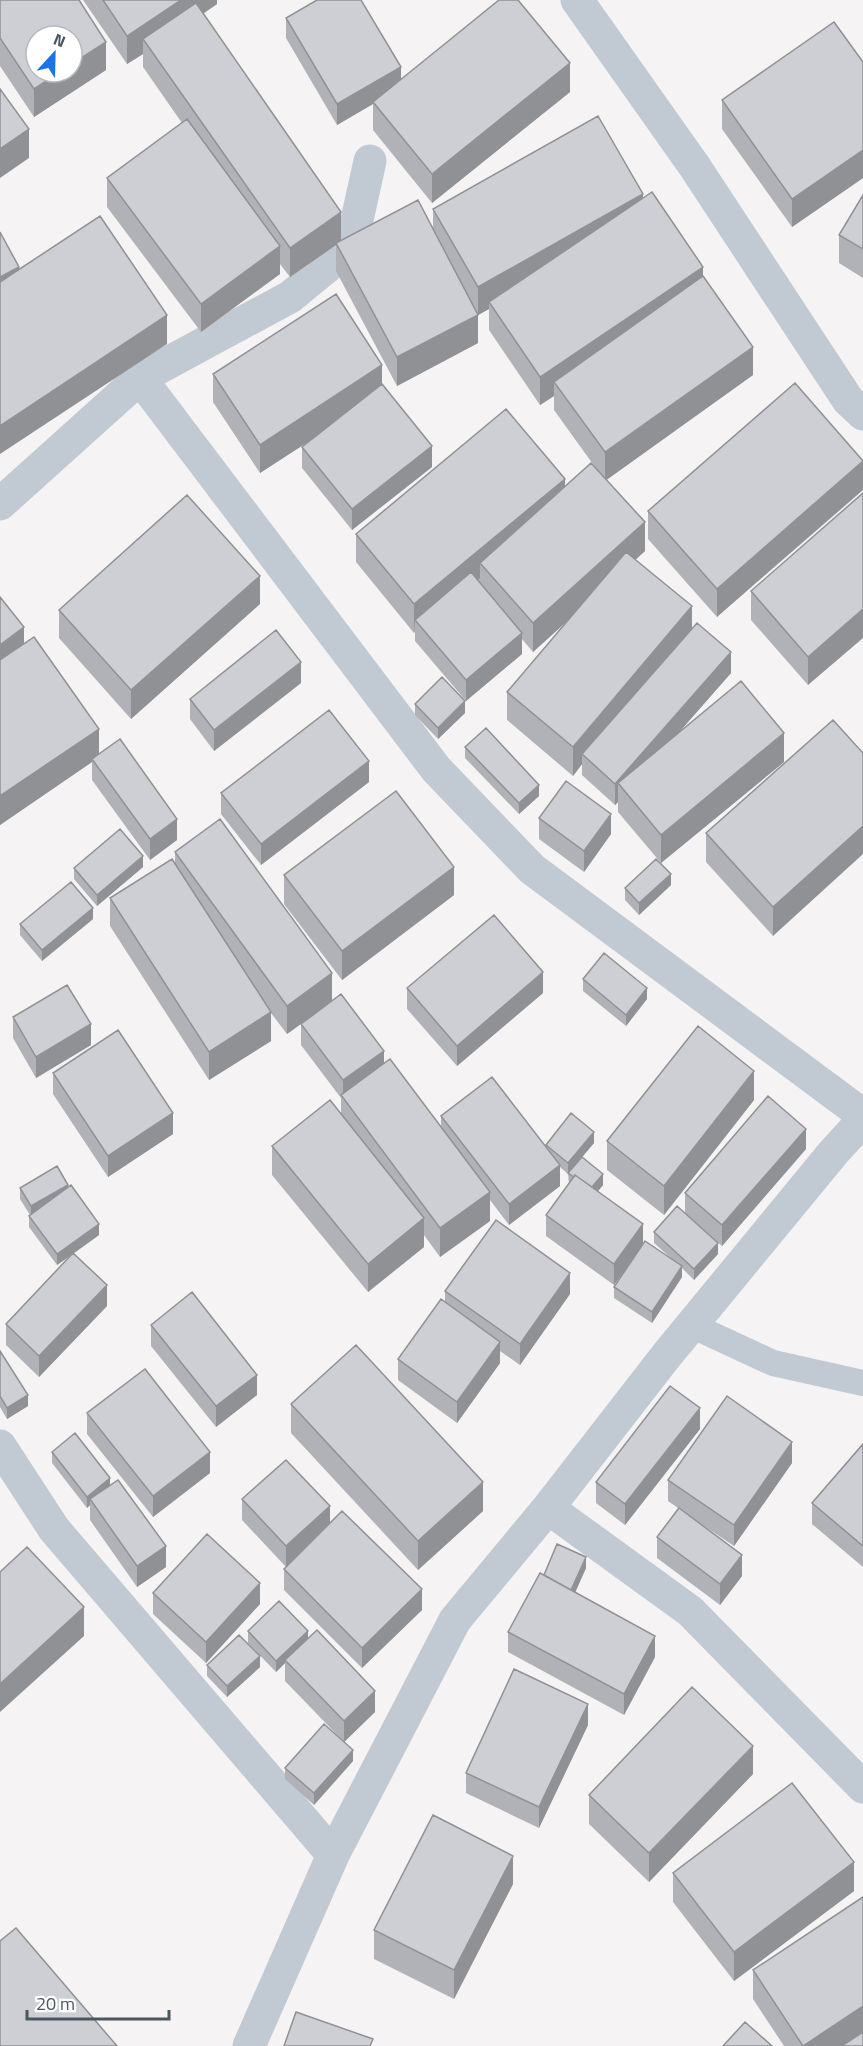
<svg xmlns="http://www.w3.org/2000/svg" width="863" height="2046" font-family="'Titillium Web',sans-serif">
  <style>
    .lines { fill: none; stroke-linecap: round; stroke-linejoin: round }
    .lane { stroke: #c1cad2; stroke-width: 26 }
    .street { stroke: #c1cad2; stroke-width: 33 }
    .wall { fill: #b0b2b7 }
    .shaded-wall { fill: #909195 }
    .building { fill: #cdcfd5; stroke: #909195; stroke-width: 1.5 }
  </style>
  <rect width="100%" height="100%" fill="#f5f3f3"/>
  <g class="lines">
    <!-- lane -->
    <path class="lane" d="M691 1325 773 1363 863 1383"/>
    <!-- street -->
    <path class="street" d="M577 0 695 167 848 400 863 414
      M140 378 436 769 532 869 863 1115
      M0 504 140 378 290 297 351 247 370 161
      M0 1446 54 1529 333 1855
      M548 1508 690 1611 863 1787
      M249 2046 333 1855 455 1620 548 1508 666 1356 833 1153 863 1120"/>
  </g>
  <!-- wall -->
  <path class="wall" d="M0 0 106 70 34 117 0 66Z
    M83 0H217V4L203 14 341 240 433 228V209L643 198 703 276 753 375 606 480 645 551 635 560 692 630 731 673 677 734 784 762 661 863 618 812V802L615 805 582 775V764L573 776 507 720V692L566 622 533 652 522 639V654L466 701 415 641V632L414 633 356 562V534L565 486 595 467 554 410V396L540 405 489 330V309L478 315V343L397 386 336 271V245L290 277 280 264V274L201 332 107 207V178L182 123 143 67V54L127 64Z
    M286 18 401 80 570 92 432 203 373 130V104L337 125 286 38Z
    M863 62V178L792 227 722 129V100Z
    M863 195V278L839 263V235Z
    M213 374 382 385 432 467 352 530 302 468V447L312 439 260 473 213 402Z
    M863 460 717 617 648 539V511Z
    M863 493 808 685 751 620V591Z
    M0 597 24 644 99 754 177 840 150 860 92 780V762L0 825Z
    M260 604 131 719 59 638V610Z
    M301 683 214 751 190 719V699Z
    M415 704 465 713 438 739 415 715Z
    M833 720 773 936 706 862V833Z
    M465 747 539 796 519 814 465 758Z
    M369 782 261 865 221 814V793Z
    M539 818 611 834 584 872 539 839Z
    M175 852 332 1001 384 1063 441 1127V1116L546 1147V1145L594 1143 582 1157 603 1185 598 1191 643 1243 672 1259 654 1243V1232L685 1213V1193L806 1149 722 1246 697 1224 718 1254 694 1280 682 1268V1277L652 1323 614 1298V1287L627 1267 614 1285 546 1236V1215L569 1184 568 1174 560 1167V1186L509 1225 490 1200V1221L440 1257 424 1235V1247L368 1292 272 1175V1146L341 1114V1098L301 1045V1024L310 1017 287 1034 271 1013V1041L209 1080 110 926V898L175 864Z
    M143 867 97 906 74 879V868Z
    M284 875 454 895 342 980 284 904Z
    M671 885 639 915 625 900V888Z
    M93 919 42 961 20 935V924Z
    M583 979 647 999 626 1026 583 991Z
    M407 988 543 993 457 1066 407 1009Z
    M13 1017 91 1045 36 1078 13 1038Z
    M53 1073 173 1134 108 1177 53 1094Z
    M754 1100 664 1215 607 1170V1141Z
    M68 1187 99 1235 73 1254 107 1306 39 1377 6 1345V1324L69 1257 57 1265 29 1227V1216L30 1215 20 1199V1188Z
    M445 1291 570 1294 520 1365 500 1351V1363L457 1423 398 1380V1359L445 1302Z
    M151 1325 257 1395 216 1427 151 1346Z
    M0 1351 28 1406 7 1419 0 1407Z
    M291 1404 483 1511 418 1570 291 1433Z
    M87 1413 210 1473 153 1517 87 1434Z
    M700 1429 625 1525 596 1503V1482Z
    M863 1444V1567L812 1524V1503Z
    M52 1452 110 1486 166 1567 137 1587 90 1520V1505L87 1508 52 1463Z
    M792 1463 734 1546 695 1520 742 1576 720 1605 657 1558V1537L678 1508 668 1501V1480Z
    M242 1499 330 1523 422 1610 362 1668 284 1590V1569L286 1567 242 1520Z
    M586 1568 575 1592 655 1657 624 1715 508 1652V1632L544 1575Z
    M153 1593 260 1604 206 1663 153 1614Z
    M248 1631 375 1712 344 1742 285 1681V1663L276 1672 248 1643Z
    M207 1665 260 1667 227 1697 207 1676Z
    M588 1725 539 1828 466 1793V1773Z
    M353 1761 314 1805 285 1779V1768Z
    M753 1774 649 1882 589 1824V1795Z
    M673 1873 854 1891 734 1981 673 1902Z
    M513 1884 454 1999 374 1959V1930Z
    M753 1970 863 2046H784L753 1999Z"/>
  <!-- shaded-wall -->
  <path class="shaded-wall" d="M181 0H217V4L150 49 143 39V54L127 64V36Z
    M106 42V70L34 117V89L60 72H72V64Z
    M570 63V92L432 203V174Z
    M401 67V88L373 102V104L337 125V104Z
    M29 129V158L0 178V149Z
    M863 150V178L792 227V199Z
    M643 194V222L489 302V309L478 315V343L397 386V357L478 315V287Z
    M341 212V241L336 243V245L290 277V248Z
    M280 246V274L201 332V304Z
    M19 267V296L0 306V277Z
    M703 267V295L554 382V396L540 405V377Z
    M167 315V344L0 454V426Z
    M753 347V375L605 481V452Z
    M382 365V394L260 473V445Z
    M432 446V467L352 530V509Z
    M863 461V490L717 617V589Z
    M565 479V507L480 563V578L421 627 415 620 414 633V604Z
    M645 522V551L533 652V623Z
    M260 576V604L131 719V690Z
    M692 606V635L582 754V764L573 776V747Z
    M863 609V638L808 685V657Z
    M24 627V656L0 674V645Z
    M522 633V654L466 701V680Z
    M731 652V673L626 793 618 783V802L615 805V784Z
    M301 662V683L214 751V730Z
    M465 701V713L438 739V728Z
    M99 729V758L92 759V762L0 825V796Z
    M784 733V762L661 863V835Z
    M369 761V782L261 865V844Z
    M539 785V796L519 814V803Z
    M611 814V834L584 872V851Z
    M177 819V840L150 860V839Z
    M863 826V854L773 936V907Z
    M143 856V867L97 906V895Z
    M454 867V895L342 980V951Z
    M671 874V885L639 915V903Z
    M93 908V919L42 961V950Z
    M543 972V993L457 1066V1046Z
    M332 973V1002L287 1034V1006Z
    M647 988V999L626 1026V1015Z
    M271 1012V1041L209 1080V1052Z
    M91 1024V1045L36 1078V1057Z
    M384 1051V1072L343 1098V1080Z
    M754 1071V1100L664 1215V1186Z
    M173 1113V1134L108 1177V1156Z
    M806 1129V1149L722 1246V1225Z
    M594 1132V1143L568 1174V1163Z
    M560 1165V1186L509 1225V1204Z
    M603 1174V1185L590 1201V1190Z
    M68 1185V1196L31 1217V1206Z
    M490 1192V1221L440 1257V1228Z
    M424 1218V1247L368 1292V1264Z
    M99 1224V1235L57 1265V1254Z
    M643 1224V1245L614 1285V1264Z
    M718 1243V1254L694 1280V1269Z
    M682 1266V1277L652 1323V1312Z
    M570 1273V1294L520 1365V1344Z
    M107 1285V1306L39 1377V1356Z
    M500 1342V1363L457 1423V1402Z
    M257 1375V1395L216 1427V1406Z
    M28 1395V1406L7 1419V1408Z
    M700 1408V1429L625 1525V1504Z
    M792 1442V1463L734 1546V1525Z
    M210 1452V1473L153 1517V1496Z
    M110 1478V1489L90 1499V1505L87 1508V1497Z
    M483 1482V1511L418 1570V1541Z
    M330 1506V1527L286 1567V1546Z
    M166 1546V1567L137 1587V1566Z
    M742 1555V1576L720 1605V1584Z
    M586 1557V1568L571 1602V1591Z
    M260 1583V1604L206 1663V1642Z
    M422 1589V1610L362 1668V1648Z
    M84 1607V1636L0 1712V1684Z
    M308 1631V1642L285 1660V1663L276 1672V1661Z
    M655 1636V1657L624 1715V1694Z
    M260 1656V1667L227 1697V1686Z
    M375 1691V1712L344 1742V1721Z
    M588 1704V1725L539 1828V1807Z
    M753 1746V1774L649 1882V1853Z
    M353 1750V1761L314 1805V1793Z
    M513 1856V1884L454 1999V1970Z
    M854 1862V1891L734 1981V1952Z
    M863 2006V2034L843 2045V2046H803Z"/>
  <!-- building -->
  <path class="building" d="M0 0H79L106 42 72 64V36H36V72H60L34 89 0 38Z
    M103 0H181L127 36Z
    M317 0H361L401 67 337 104 286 18Z
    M499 0H518L570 63 432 174 373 102Z
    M196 3 341 212 290 248 143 39Z
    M834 22 863 62V150L792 199 722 100Z
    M0 89 29 129 0 149Z
    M598 116 643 194 478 287 433 209Z
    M187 119 280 246 201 304 107 178Z
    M652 192 703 267 540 377 489 302Z
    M863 195V249L839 235Z
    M418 200 478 315 397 357 336 243Z
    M100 216 167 315 0 426V282Z
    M0 232 19 267 0 277Z
    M703 276 753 347 605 452 554 382Z
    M336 294 382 365 260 445 213 374Z
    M795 383 863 461 717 589 648 511Z
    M382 384 432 446 352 509 302 447Z
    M506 409 565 479 414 604 356 534Z
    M591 463 645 522 533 623 480 563Z
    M863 493V609L808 657 751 591Z
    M187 495 260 576 131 690 59 610Z
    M626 552 692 606 573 747 507 692Z
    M471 572 522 633 466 680 415 620Z
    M0 597 24 627 0 645Z
    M697 623 731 652 615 784 582 754Z
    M276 630 301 662 214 730 190 699Z
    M34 637 99 729 0 796V660Z
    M442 677 465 701 438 728 415 704Z
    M741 681 784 733 661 835 618 783Z
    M329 710 369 761 261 844 221 793Z
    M833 720 863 753V826L773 907 706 833Z
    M486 728 539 785 519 803 465 747Z
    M120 739 177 819 150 839 92 759Z
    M566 781 611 814 584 851 539 818Z
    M396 791 454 867 342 951 284 875Z
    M220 819 332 973 287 1006 175 852Z
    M120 829 143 856 97 895 74 868Z
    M172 859 271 1012 209 1052 110 898Z
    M656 859 671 874 639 903 625 888Z
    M71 882 93 908 42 950 20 924Z
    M494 915 543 972 457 1046 407 988Z
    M604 953 647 988 626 1015 583 979Z
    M67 985 91 1024 36 1057 13 1017Z
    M341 994 384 1051 343 1080 301 1024Z
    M698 1026 754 1071 664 1186 607 1141Z
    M118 1030 173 1113 108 1156 53 1073Z
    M390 1059 490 1192 440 1228 341 1095Z
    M492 1077 560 1165 509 1204 441 1116Z
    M768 1096 806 1129 722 1225 685 1193Z
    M330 1100 424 1218 368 1264 272 1146Z
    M571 1113 594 1132 568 1163 546 1145Z
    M582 1157 603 1174 592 1187 575 1175 574 1177 568 1173Z
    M57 1166 68 1185 31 1206 20 1188Z
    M575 1175 643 1224 614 1264 546 1215Z
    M71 1185 99 1224 57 1254 29 1216Z
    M677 1206 718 1243 694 1269 654 1232Z
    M496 1220 570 1273 520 1344 445 1291Z
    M645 1241 682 1266 652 1312 614 1287Z
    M73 1253 107 1285 39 1356 6 1324Z
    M192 1292 257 1375 216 1406 151 1325Z
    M441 1299 500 1342 457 1402 398 1359Z
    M356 1345 483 1482 418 1541 291 1404Z
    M0 1351 28 1395 7 1408 0 1396Z
    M145 1369 210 1452 153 1496 87 1413Z
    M670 1386 700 1408 625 1504 596 1482Z
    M727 1396 792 1442 734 1525 668 1480Z
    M75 1433 110 1478 87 1497 52 1452Z
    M863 1444V1546L812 1503Z
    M286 1460 330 1506 286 1546 242 1499Z
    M118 1480 166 1546 137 1566 90 1499Z
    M679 1508 742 1555 720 1584 657 1537Z
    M342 1511 422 1589 362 1648 284 1569Z
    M207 1534 260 1583 206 1642 153 1593Z
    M557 1544 586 1557 571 1590 544 1575Z
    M27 1547 84 1607 0 1684V1572Z
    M540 1573 655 1636 624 1694 508 1632Z
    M279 1601 308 1631 276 1661 248 1631Z
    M317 1630 375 1691 344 1721 285 1660Z
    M239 1635 260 1656 227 1686 207 1665Z
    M514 1669 588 1704 539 1807 466 1773Z
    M692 1687 753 1746 649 1853 589 1795Z
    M324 1724 353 1750 314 1793 285 1768Z
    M792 1783 854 1862 734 1952 673 1873Z
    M433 1815 513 1856 454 1970 374 1930Z
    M863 1897V2006L803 2046 753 1970Z
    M16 1928 117 2046H0V1941Z
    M296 2012 373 2039 370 2046H284Z
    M745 2022 772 2046H723Z
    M863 2032V2046H843V2045Z"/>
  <!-- north arrow -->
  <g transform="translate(54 54) rotate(22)"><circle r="28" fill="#ffffff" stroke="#b7bbc0" stroke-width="1.5"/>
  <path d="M0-4.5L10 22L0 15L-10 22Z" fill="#1a73e8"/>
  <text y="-9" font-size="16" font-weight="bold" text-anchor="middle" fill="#4a5661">N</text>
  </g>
  <!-- scale -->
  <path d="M27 2010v9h142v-9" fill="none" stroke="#4a5661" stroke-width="3"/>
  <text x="36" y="2010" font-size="18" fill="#4a5661" stroke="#ffffff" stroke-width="4.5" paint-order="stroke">20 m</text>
</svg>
